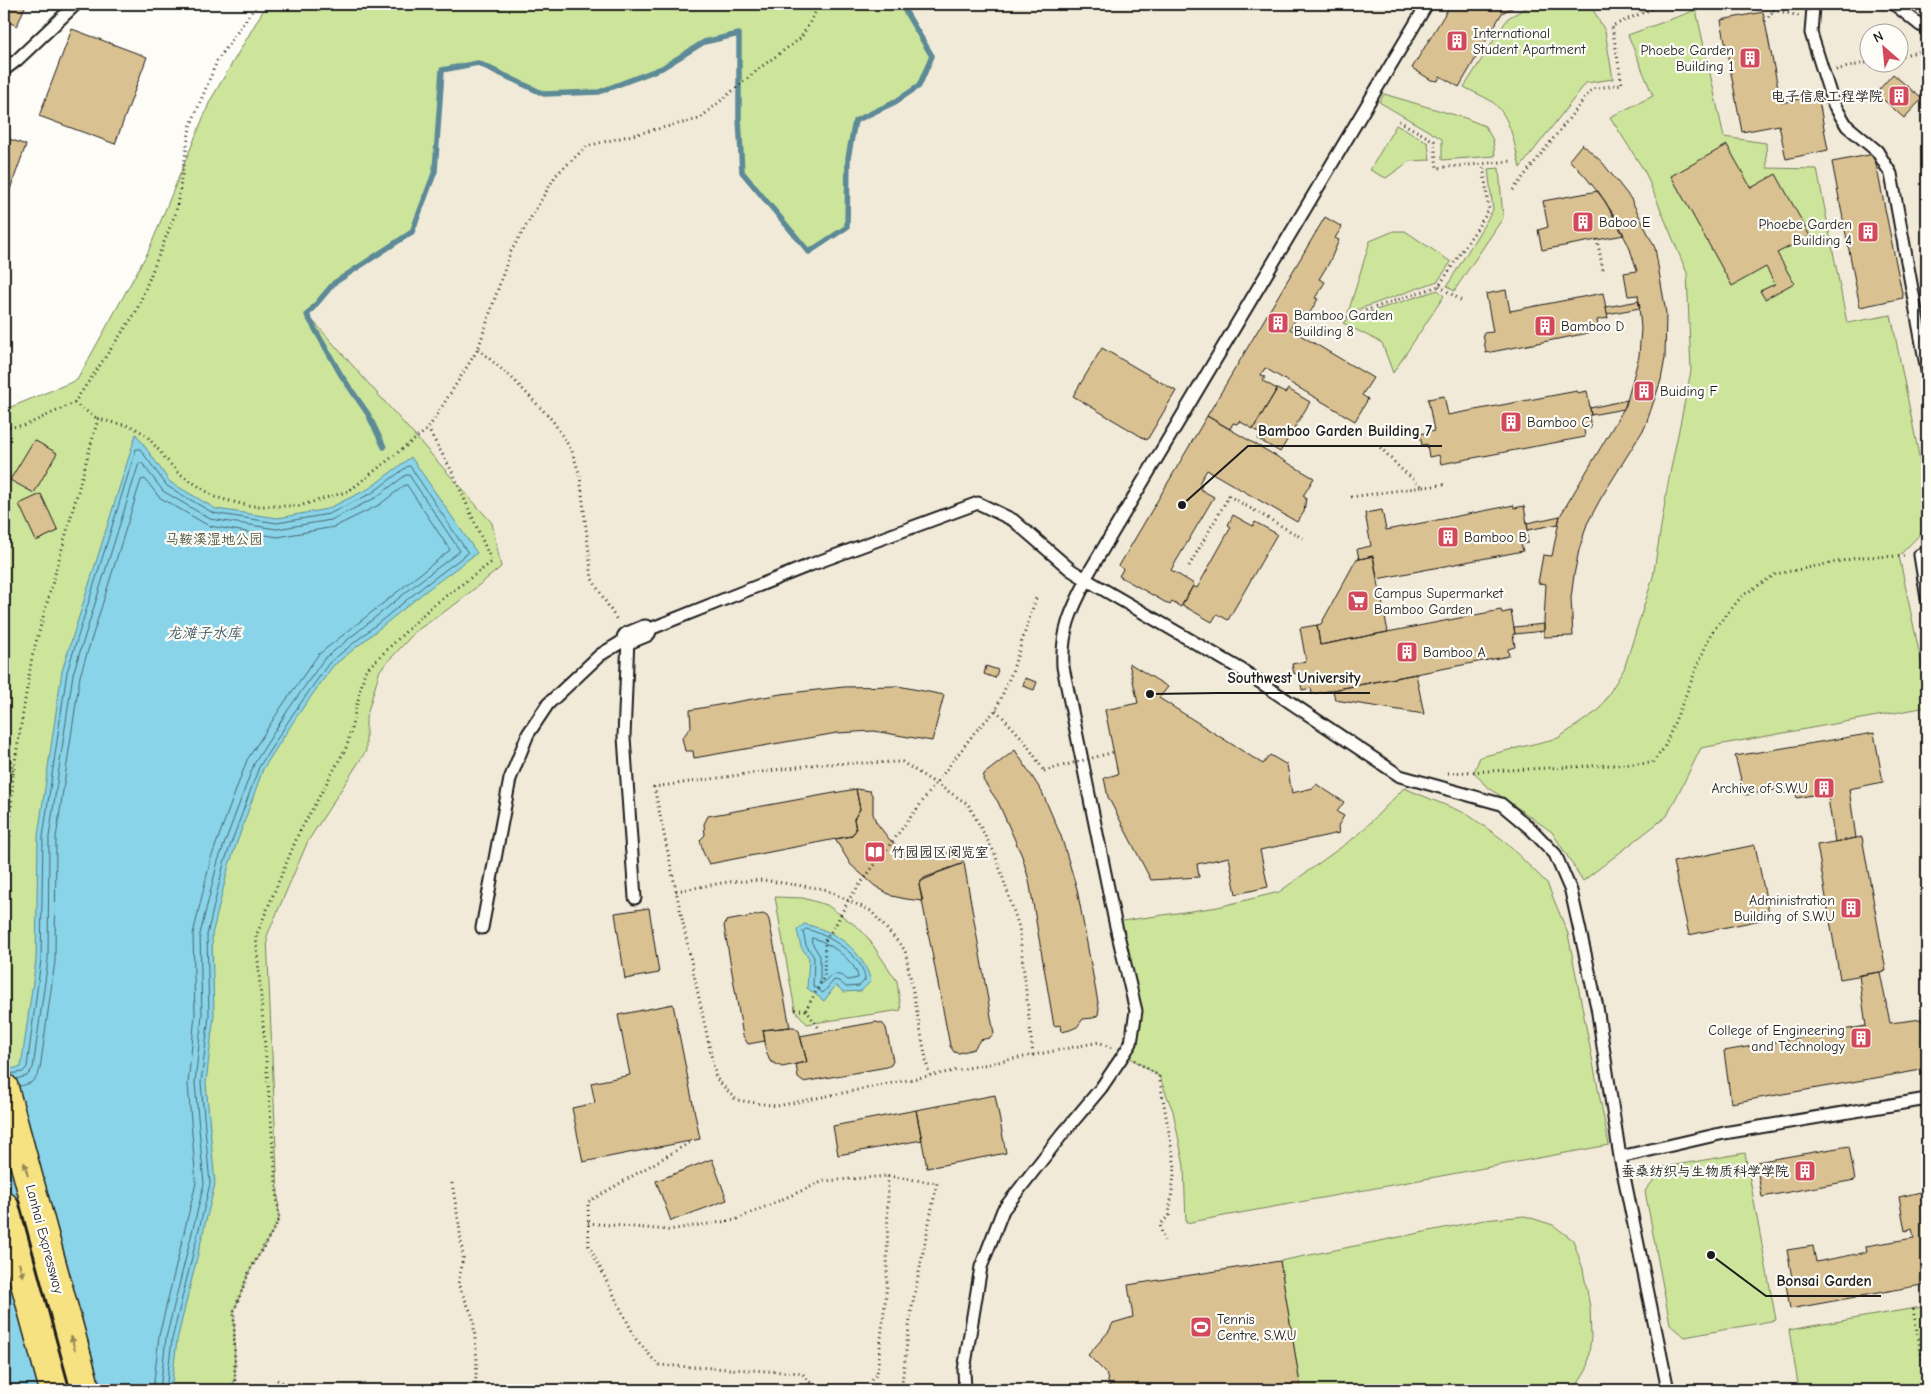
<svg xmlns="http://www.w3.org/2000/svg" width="1931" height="1394" font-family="'Comic Neue','LXGW WenKai TC',sans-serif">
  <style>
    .built { fill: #f2ead8; fill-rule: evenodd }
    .green { fill: #cde59b; stroke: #74805c }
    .water { fill: #89d4e9; stroke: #5d8a97 }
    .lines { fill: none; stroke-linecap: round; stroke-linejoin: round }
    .shore { stroke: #48666e; stroke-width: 1 }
    .stream { stroke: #5d8a97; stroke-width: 5.5 }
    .building { fill: #dac191; stroke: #1c1c1c }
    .service-casing { stroke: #1c1c1c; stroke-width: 15 }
    .minor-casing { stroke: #1c1c1c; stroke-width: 25 }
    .motorway-casing { stroke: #1c1c1c; stroke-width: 31 }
    .path { stroke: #1c1c1c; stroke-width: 3; stroke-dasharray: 1 4; stroke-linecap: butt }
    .service { stroke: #fdfcf7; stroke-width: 11 }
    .minor { stroke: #fdfcf7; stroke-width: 21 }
    .motorway { stroke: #f7e281; stroke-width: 28 }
    .path-bridge { stroke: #1c1c1c; stroke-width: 3; stroke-dasharray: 1 4; stroke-linecap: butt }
    .oneway { fill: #948954 }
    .labels { text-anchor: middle; stroke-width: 4.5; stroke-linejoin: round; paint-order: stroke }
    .poi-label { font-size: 14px; fill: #1c1c1c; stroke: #fdfcf7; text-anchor: start }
    .park-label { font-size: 14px; fill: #515842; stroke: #fdfcf7 }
    .street-label { font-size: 14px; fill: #1c1c1c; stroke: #fdfcf7 }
    .water-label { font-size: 15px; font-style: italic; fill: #425c64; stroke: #fdfcf7 }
    .leader { fill: none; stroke: #1c1c1c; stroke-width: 2 }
    .callout-dot { fill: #1c1c1c; stroke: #fdfcf7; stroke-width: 2 }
    .callout-label { font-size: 15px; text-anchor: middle; font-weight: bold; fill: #1c1c1c; stroke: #fdfcf7; stroke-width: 4.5; stroke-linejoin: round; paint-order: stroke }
  </style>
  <rect width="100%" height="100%" fill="#fdfcf7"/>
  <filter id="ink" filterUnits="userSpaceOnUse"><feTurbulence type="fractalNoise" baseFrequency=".02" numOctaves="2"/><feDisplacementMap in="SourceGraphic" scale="10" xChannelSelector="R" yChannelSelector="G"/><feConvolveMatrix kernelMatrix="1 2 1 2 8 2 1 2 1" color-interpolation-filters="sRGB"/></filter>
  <g filter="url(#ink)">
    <!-- built -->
    <path class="built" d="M901 4H1927V1390H231L235 1380 234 1311 249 1272 279 1220 267 937 308 841 366 751V718L379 670 416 631 457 603 501 567 492 523 307 315 334 283 412 232 435 171 442 70 478 63 544 94 599 92 662 68 704 42 739 34V118L742 172 810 252 847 227 848 158 855 121 895 102 919 86 931 56ZM1868 32H1898V62H1868Z"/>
    <!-- green -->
    <path class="green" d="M267 4H901L932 56 919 86 895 102 855 121 848 158 847 227 809 252 742 172 739 118V34L704 42 662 68 599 92 544 94 478 63 442 70 435 171 412 232 334 283 307 314 492 523 501 567 457 603 416 631 380 670 366 718V751L308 841 267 936 279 1220 249 1272 234 1311 235 1380 231 1390H4V406L11 407 77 380 148 252 210 101Z
      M1533 4H1590L1605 31 1613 79 1586 83 1520 168C1515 147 1511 115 1491 101 1483 96 1473 92 1464 87L1508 18Z
      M1696 10 1724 137 1766 143 1767 168 1817 169 1847 323 1891 315 1925 486 1926 528 1899 556 1927 690V707L1701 748 1667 816 1583 881 1552 832 1485 785 1474 772 1480 757 1558 738 1599 710 1624 669 1653 577 1668 483 1691 371 1687 273 1645 172 1610 117 1653 96 1628 35Z
      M1384 94 1465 118 1485 126 1493 140 1495 156 1442 160V139L1379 102Z
      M1396 125 1428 143 1430 160 1410 161 1386 178 1370 170Z
      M1499 168 1503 218 1454 291 1447 286 1493 210 1488 169Z
      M1394 231H1405L1451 262 1438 281 1348 313 1370 241Z
      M1438 290 1444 296 1393 373 1382 343 1343 323 1348 319Z
      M1404 788 1467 814 1502 839 1547 883 1568 934 1609 1145 1186 1223 1184 1166 1173 1111 1159 1076 1124 1054 1136 1011 1115 922 1218 907 1279 892 1358 835Z
      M775 897 803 898 827 905 859 928 868 938 897 981 901 1010 807 1024 795 1010Z
      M1745 1153 1776 1320 1685 1337 1670 1324 1645 1191 1664 1167Z
      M1525 1216 1553 1225 1573 1240 1583 1269 1590 1307 1591 1337 1587 1369 1574 1390H1301L1280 1261 1484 1220Z
      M1927 1306V1390H1799L1789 1330Z"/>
    <!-- water -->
    <path class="water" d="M136 434 170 482 216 509 278 518 327 509 370 488 411 457 477 553 427 590 333 666 297 716 263 769 229 865 212 935 214 1015 206 1083 215 1184 177 1340 171 1390H4V1070L21 1067 36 960 38 836 62 671Z
      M804 924C836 931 862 949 871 981L861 991 843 992 836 985 824 1001 807 988 809 958 801 947 797 930Z"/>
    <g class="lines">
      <!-- shore -->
      <path class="shore" d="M806 929C827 934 865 956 865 980L859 986 846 987 839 981 834 980 823 993 813 986 814 957 806 945 803 932Z
        M812 938C827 940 858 963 858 978L848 980C838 972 831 973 823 983H820V956L812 943Z
        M9 1074 23 1072 27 1067 41 960 43 837 67 672 136 449H140L167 486 213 513 277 523 329 514 372 493 408 466H410L468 553 424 586 329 663 293 714 259 767 224 863 207 935 209 1015 201 1083 210 1184 172 1339 166 1390
        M16 1079 27 1076 33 1068 48 960 49 837 73 674 139 463H142L163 491 210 519 277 529 331 520 375 498 406 475H409L460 551 420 581 324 659 288 710 254 764 218 861 200 934 202 1015 195 1083 204 1184 166 1338 160 1390
        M19 1086C30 1085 37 1080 40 1069L55 961 56 838 80 676 141 480 145 479 159 497 209 526 278 537 334 527 379 505 405 485H407L450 550 318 655 282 706 247 760 211 858 193 934 195 1015 188 1084 196 1183 159 1336 153 1390"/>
      <!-- stream -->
      <path class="stream" d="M384 447 368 414 341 375 307 315 334 283 412 232 435 171 442 70 478 63 544 94 599 92 662 68 704 42 739 34V118L742 172 809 252 847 227 848 158 855 121 895 102 919 86 932 56 901 4"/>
    </g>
    <!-- building -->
    <path class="building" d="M4 4H26L17 26 4 20Z
      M1451 4H1519L1502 13 1459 87 1440 76 1438 81 1431 80 1412 68Z
      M1918 4H1927V8L1919 9Z
      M1763 12 1781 103 1818 95 1828 150 1786 159 1779 125 1742 132 1721 20Z
      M72 29 147 57 115 144 39 116Z
      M1893 74 1922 99 1904 118 1876 93Z
      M4 137 26 145 4 206Z
      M1582 144 1602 162 1631 199 1655 248 1666 313 1665 358 1661 380 1645 427 1601 498 1587 524 1579 550 1574 575 1571 598 1573 636 1544 637V621L1546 584 1538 583 1543 555 1552 556 1560 516 1626 405 1639 356 1641 328 1638 295 1628 296 1624 273 1637 271 1629 246 1605 201 1584 175 1569 160Z
      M1727 145 1751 188 1776 174 1810 236 1777 253 1794 283 1765 299 1760 291 1775 284 1766 267 1732 286 1671 176Z
      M1874 154 1903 298 1860 307 1832 162Z
      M1598 191 1615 217 1624 235 1542 250 1538 230 1548 227 1543 201Z
      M1325 217 1342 227 1335 238 1339 240 1329 263 1319 279 1325 282 1315 298 1318 299 1308 316 1300 312 1290 329 1373 378 1362 395 1368 399 1355 421 1265 368 1261 375 1265 377 1263 381 1277 389 1253 429 1239 421 1237 424 1233 423 1230 429 1207 416Z
      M1506 290 1510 311 1603 293 1608 318 1597 320 1599 331 1486 353 1483 333 1493 332 1486 294Z
      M1639 301 1640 308 1607 314 1606 307Z
      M1102 348 1176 391 1147 440 1073 396Z
      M1277 389 1285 393 1288 389 1310 402 1280 452 1258 439 1260 434 1253 429Z
      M1577 391V393L1587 391 1590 408 1591 415 1589 416 1591 428 1584 429 1585 437 1441 464 1439 455 1429 457 1427 444 1422 445 1420 434 1434 431 1428 399 1444 396 1448 415Z
      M1627 400 1624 409 1591 415 1590 408Z
      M1207 416 1314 478 1303 496 1306 498 1304 512 1297 522 1207 470 1199 483 1202 485 1200 489 1214 497 1171 570 1194 584 1181 607 1172 602 1170 605 1119 576 1123 569 1119 566Z
      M34 440 57 453 34 493 10 480Z
      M41 494 58 531 36 541 19 504Z
      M1514 505V508L1524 506 1528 530 1526 531 1528 543 1521 544 1523 551 1377 579 1373 556 1359 559 1357 549 1371 546 1365 513 1382 510 1386 530Z
      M1233 515 1253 526 1255 522 1277 534 1228 620 1217 614 1212 622 1182 605 1193 586 1197 588 1231 527 1228 525Z
      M1560 516 1558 524 1528 530 1527 523Z
      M1373 556 1388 632 1320 645 1317 625 1321 624 1356 560Z
      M1501 610 1502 613 1511 611 1515 634H1513L1515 647 1508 649 1509 656 1312 694 1311 688 1302 690 1299 673 1294 674 1292 664 1306 661 1300 628 1317 625 1320 645Z
      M1544 624V631L1515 634 1514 627Z
      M1129 663 1168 687 1159 698 1263 764 1270 755 1287 765 1292 793 1313 788 1316 784 1344 802 1337 812 1344 816 1338 826 1339 833 1260 850 1268 887 1236 894 1229 857 1197 864 1199 877 1151 880 1108 797 1104 778 1118 774 1105 710 1138 703Z
      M986 666 998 670 995 678 984 674Z
      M1416 674 1424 714 1335 700 1333 690Z
      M1025 678 1037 682 1034 690 1023 686Z
      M898 686 944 695 932 741 874 731 837 733 694 758 693 751H685L682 738 691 727 690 710 781 694 844 687Z
      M1874 733 1883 782 1849 789 1856 838 1835 842 1827 792 1797 798 1794 787 1745 795 1735 756Z
      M1015 750 1042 792 1061 836 1077 889 1099 1008 1098 1015 1093 1018 1083 1019 1077 1027 1070 1030 1062 1032 1061 1025 1054 1026 1029 880 1022 856 998 802 983 780 984 774Z
      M856 789 860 809 854 819 856 830 851 836 709 864 703 852 700 840 705 835 704 824 708 816Z
      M856 789 870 791 873 797V814L876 822 889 839 899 848 909 853 932 857 945 856 947 853 952 851 959 853 964 863 936 873 935 875 921 881 919 885 923 901 906 899 892 896 875 886 851 865 835 839 851 836 856 830 854 819 860 809Z
      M1862 837 1886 971 1840 979 1817 845Z
      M1755 845 1770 918 1689 935 1673 862Z
      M964 863 994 1034 989 1038 980 1040 974 1049 959 1053 954 1052 950 1046 919 885 924 878Z
      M649 908 659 973 625 979 615 913Z
      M763 914 767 916 769 920 790 1027 763 1030 765 1041 748 1044 743 1036 724 926 726 921Z
      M1880 972 1890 1023 1922 1019 1927 1050V1069L1731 1103 1724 1051 1866 1026 1859 975Z
      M673 1004 700 1139 583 1162 572 1108 595 1103 591 1083 630 1075 618 1015Z
      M876 1022 883 1024 886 1028 893 1061 891 1065 887 1067 803 1082 798 1078 796 1064 807 1062 800 1036Z
      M790 1027H794L799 1031 807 1062 782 1067 770 1061 767 1054 763 1030Z
      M995 1095 1006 1153 927 1168 916 1110Z
      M916 1110 922 1140 838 1155 833 1126Z
      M1849 1146 1855 1180 1762 1197 1756 1162Z
      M712 1159 727 1200 671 1221 656 1181Z
      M1921 1192 1923 1205 1927 1204V1284L1790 1309 1786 1284 1793 1283 1787 1250 1813 1246 1816 1262 1867 1252 1866 1246 1914 1238 1912 1228 1905 1231 1899 1197Z
      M1280 1261 1301 1390H1119V1388L1110 1389 1106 1373 1088 1355 1109 1331 1113 1323 1133 1317 1128 1285Z"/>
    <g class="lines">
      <!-- service casing -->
      <g class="service-casing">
        <path id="service" d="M1815 4 1813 7 1811 33 1833 103 1847 126 1877 151 1891 174 1927 371
          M1894 4 1920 25 1927 28
          M4 70 17 60 76 4
          M1927 552 1920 555 1927 599
          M1085 579 1427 4
          M645 631 810 565 978 503 1013 520 1071 570 1087 580
          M628 638 624 737 635 898
          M482 928 510 779 528 734 548 704 600 655 628 638
          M965 1390 964 1370 981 1267 1003 1210 1060 1137 1101 1088 1124 1054 1131 1043 1136 1011 1115 922 1063 667C1061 632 1071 610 1087 580L1242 670 1400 776 1501 804 1531 829 1555 854 1571 891 1597 1007 1620 1157
          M1668 1390 1620 1157 1724 1133 1927 1099"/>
      </g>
      <!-- minor casing -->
      <g class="minor-casing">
        <path id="minor" d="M628 638 645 631"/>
      </g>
      <!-- motorway casing -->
      <g class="motorway-casing">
        <path id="motorway" d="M4 1088 86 1390
          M4 1206 54 1390"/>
      </g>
      <!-- path -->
      <path class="path" d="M1765 4 1774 10 1799 16
        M1765 21 1774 10
        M1898 56 1923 51 1927 47
        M1836 70 1869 62
        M1399 121 1434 141 1437 168 1512 161
        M1513 190 1592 89 1622 84 1612 26 1663 4
        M1597 239 1603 270
        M1439 286 1462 301
        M1337 320 1439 286 1489 210 1483 164
        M478 349 513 379 553 421 572 451 580 476 592 579 618 622
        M74 403 136 312 176 212 190 127 217 61 257 4
        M4 428 26 425 74 403 98 419
        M1423 487 1444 485
        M1351 497 1423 487 1401 469 1379 446
        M1189 566 1229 496 1304 539
        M996 710 1024 740 1044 771
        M4 716 13 774 4 954
        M1448 773 1652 763 1664 748 1711 633 1742 596 1776 574 1862 557 1907 556
        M13 774 32 657 98 419 133 427 146 435 177 472 215 497 249 506H299L349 491 428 429 478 349 510 253 556 175 587 146 699 119 761 67 801 38 820 4
        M676 891 728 882 763 880 824 889 871 911 905 950 929 1075
        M795 1010H806
        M818 1027 806 1010 824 977 825 941 836 924 849 899 974 733 996 710 1012 672 1036 598
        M1033 1055 1019 927 995 854 968 804 902 762 818 764 654 787 716 1078 736 1100 777 1106 1099 1042 1111 1048
        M1134 1060 1159 1076 1175 1167 1169 1215 1160 1225 1164 1241
        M689 1143 588 1202 589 1246 636 1339 658 1365 802 1373 817 1390
        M888 1176 937 1183 911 1312 901 1390
        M452 1183 459 1224 463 1258 458 1284 473 1317 477 1360 475 1390
        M588 1223 668 1230 735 1220 824 1181 888 1176 887 1285 877 1374 864 1390
        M1913 1309 1927 1386
        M231 1390 235 1380 234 1311 249 1272 279 1220 256 936 298 835 347 746 365 671 431 607 492 562 453 473 428 429
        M277 1390V1380L298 1390"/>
      <!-- service -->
      <use href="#service" class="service"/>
      <!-- minor -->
      <use href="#minor" class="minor"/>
      <!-- motorway -->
      <use href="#motorway" class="motorway"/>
      <!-- path-bridge -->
      <path class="path-bridge" d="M1044 771 1114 752"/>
    </g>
    <!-- one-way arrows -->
    <defs><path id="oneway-solid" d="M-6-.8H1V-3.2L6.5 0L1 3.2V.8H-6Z" transform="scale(1.25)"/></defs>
    <g class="oneway">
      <use href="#oneway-solid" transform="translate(26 1169) rotate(-105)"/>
      <use href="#oneway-solid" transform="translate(21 1270) rotate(75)"/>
      <use href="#oneway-solid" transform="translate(73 1343) rotate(-105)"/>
    </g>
  </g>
  <!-- icons -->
  <defs>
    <g id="building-square" transform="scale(1.125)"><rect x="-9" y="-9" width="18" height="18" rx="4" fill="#d1495b" stroke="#fdfcf7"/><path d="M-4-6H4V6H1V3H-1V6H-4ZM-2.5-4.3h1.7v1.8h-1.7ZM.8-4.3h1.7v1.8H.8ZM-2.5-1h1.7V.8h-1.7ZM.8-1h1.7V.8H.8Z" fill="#fff"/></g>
    <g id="supermarket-square" transform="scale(1.125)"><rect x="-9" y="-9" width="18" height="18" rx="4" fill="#d1495b" stroke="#fdfcf7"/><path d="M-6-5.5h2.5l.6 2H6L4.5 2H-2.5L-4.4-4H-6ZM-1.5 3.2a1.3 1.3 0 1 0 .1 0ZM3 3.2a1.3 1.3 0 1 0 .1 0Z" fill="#fff"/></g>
    <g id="library-square" transform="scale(1.125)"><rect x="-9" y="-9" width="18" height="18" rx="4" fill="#d1495b" stroke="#fdfcf7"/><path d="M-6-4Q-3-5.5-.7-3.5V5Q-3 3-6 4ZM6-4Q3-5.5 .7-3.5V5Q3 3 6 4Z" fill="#fff"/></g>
    <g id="stadium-square" transform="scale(1.125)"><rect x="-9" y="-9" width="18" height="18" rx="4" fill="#d1495b" stroke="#fdfcf7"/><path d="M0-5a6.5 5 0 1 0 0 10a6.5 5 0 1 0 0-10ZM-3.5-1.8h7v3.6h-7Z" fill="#fff"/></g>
  </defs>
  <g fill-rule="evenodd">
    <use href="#building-square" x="1457" y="41"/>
    <use href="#building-square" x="1750" y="58"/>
    <use href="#building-square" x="1899" y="96"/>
    <use href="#building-square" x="1583" y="222"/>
    <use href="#building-square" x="1868" y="232"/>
    <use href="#building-square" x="1278" y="323"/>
    <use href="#building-square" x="1545" y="326"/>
    <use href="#building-square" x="1644" y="391"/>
    <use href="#building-square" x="1511" y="422"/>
    <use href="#building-square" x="1448" y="537"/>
    <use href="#supermarket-square" x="1358" y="601"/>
    <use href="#building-square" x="1407" y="652"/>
    <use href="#building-square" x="1824" y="788"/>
    <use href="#library-square" x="875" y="852"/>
    <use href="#building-square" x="1851" y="908"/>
    <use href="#building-square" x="1861" y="1038"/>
    <use href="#building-square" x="1805" y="1171"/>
    <use href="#stadium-square" x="1201" y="1327"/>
  </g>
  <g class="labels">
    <!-- poi labels -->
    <g class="poi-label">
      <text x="1473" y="38">International<tspan x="1473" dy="16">Student Apartment</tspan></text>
      <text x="1734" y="55" text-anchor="end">Phoebe Garden<tspan x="1734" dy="16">Building 1</tspan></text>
      <text x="1883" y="101" text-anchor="end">电子信息工程学院</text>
      <text x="1599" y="227">Baboo E</text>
      <text x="1852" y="229" text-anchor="end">Phoebe Garden<tspan x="1852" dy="16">Building 4</tspan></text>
      <text x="1294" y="320">Bamboo Garden<tspan x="1294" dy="16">Building 8</tspan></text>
      <text x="1561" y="331">Bamboo D</text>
      <text x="1660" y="396">Buiding F</text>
      <text x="1527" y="427">Bamboo C</text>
      <text x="1464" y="542">Bamboo B</text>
      <text x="1374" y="598">Campus Supermarket<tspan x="1374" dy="16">Bamboo Garden</tspan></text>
      <text x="1423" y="657">Bamboo A</text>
      <text x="1808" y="793" text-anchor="end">Archive of S.W.U</text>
      <text x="891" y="857">竹园园区阅览室</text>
      <text x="1835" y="905" text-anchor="end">Administration<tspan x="1835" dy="16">Building of S.W.U</tspan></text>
      <text x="1845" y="1035" text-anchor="end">College of Engineering<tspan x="1845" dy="16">and Technology</tspan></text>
      <text x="1789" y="1176" text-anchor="end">蚕桑纺织与生物质科学学院</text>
      <text x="1217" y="1324">Tennis<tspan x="1217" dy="16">Centre, S.W.U</tspan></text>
    </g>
    <!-- park labels -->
    <g class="park-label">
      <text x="214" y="544">马鞍溪湿地公园</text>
    </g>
    <!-- street labels -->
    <g class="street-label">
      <text transform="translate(45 1239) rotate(75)" y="5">Lanhai Expressway</text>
    </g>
    <!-- water labels -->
    <g class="water-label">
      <text x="204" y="638">龙滩子水库</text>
    </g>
  </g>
  <!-- callouts -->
  <path class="leader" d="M1182 505L1248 446H1442M1150 694L1217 693H1370M1711 1255L1766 1296H1881"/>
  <g class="callout-dot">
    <circle cx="1182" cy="505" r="5"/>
    <circle cx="1150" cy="694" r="5"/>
    <circle cx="1711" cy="1255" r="5"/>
  </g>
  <g class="callout-label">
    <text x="1345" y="436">Bamboo Garden Building 7</text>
    <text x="1294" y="683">Southwest University</text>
    <text x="1824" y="1286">Bonsai Garden</text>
  </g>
  <!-- margin -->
  <rect width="1931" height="1394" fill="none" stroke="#fdfcf7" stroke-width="20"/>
  <rect x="10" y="10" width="1911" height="1374" fill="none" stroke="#1c1c1c" stroke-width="2" filter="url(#ink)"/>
  <!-- north arrow -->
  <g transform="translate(1884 48) rotate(333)"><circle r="24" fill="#fdfcf7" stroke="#a3a29f"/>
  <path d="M0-4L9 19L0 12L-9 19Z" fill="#d1495b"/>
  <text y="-8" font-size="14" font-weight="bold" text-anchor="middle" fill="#1c1c1c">N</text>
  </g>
</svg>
